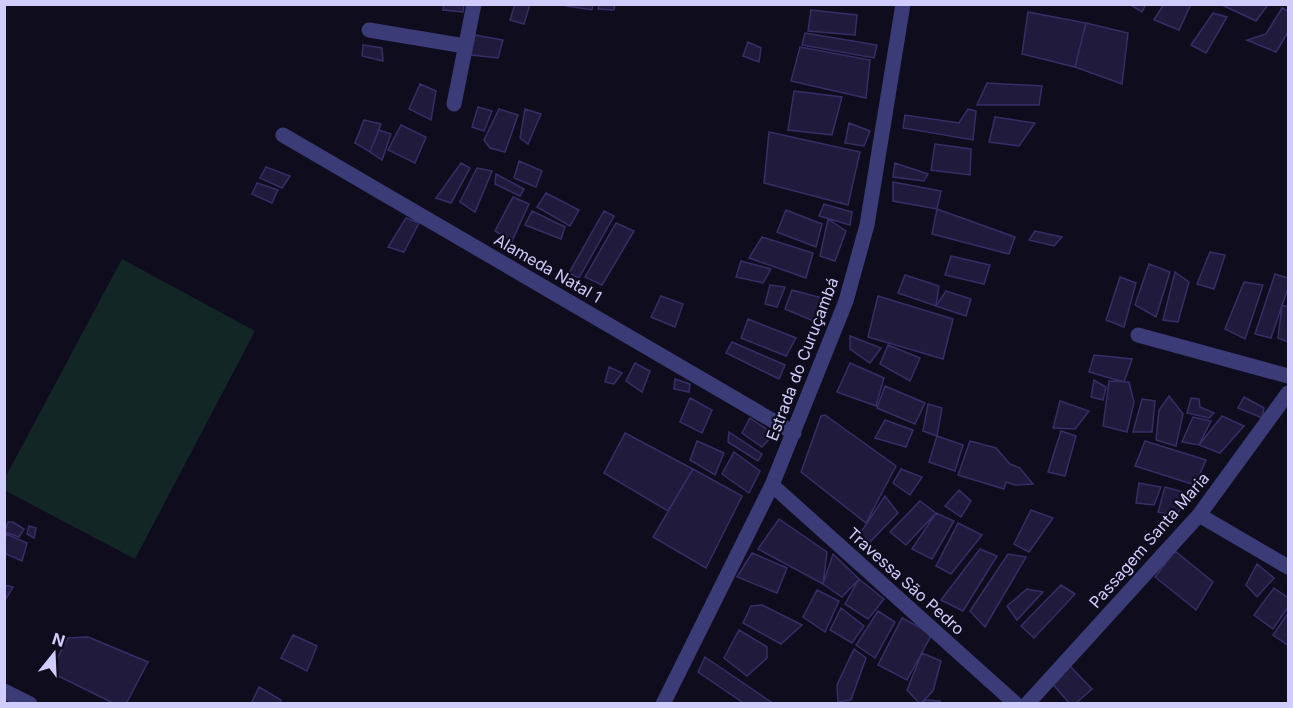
<svg xmlns="http://www.w3.org/2000/svg" width="1293" height="708" font-family="Inter,sans-serif">
  <style>
    .green { fill: #112625 }
    .building { fill: #201a3c; stroke: #372e67; stroke-width: 1.5 }
    .lines { fill: none; stroke-linecap: round; stroke-linejoin: round }
    .minor { stroke: #3b3b78; stroke-width: 15 }
    .labels { text-anchor: middle; stroke-width: 4.5; stroke-linejoin: round; paint-order: stroke }
    .street-label { font-size: 16px; fill: #d0ccfb; stroke: #0f0d1d }
  </style>
  <rect width="100%" height="100%" fill="#0f0d1d"/>
  <!-- green -->
  <path class="green" d="M122 259 255 331 135 559 4 490 5 478Z"/>
  <!-- building -->
  <path class="building" d="M444 4H464L463 12 443 10Z
    M515 4H530L524 24 510 20Z
    M555 4H593L592 10Z
    M599 4H615L614 10 598 9Z
    M1129 4H1146L1142 12Z
    M1164 4H1191L1179 30 1154 20Z
    M1220 4H1263L1267 6 1256 21Z
    M1282 8 1288 11V32L1276 52 1247 40 1266 34Z
    M811 10 857 15 855 35 808 31Z
    M1028 12 1086 23 1075 67 1022 54Z
    M1213 13 1227 17 1206 53 1191 45Z
    M1086 23 1128 33 1122 84 1075 67Z
    M805 33 877 45 874 58 802 45Z
    M475 35 503 40 498 58 471 55Z
    M748 42 761 48 759 62 743 56Z
    M363 45 382 48 383 61 362 56Z
    M800 47 870 60 866 98 791 81Z
    M987 83 1042 86 1039 105H977Z
    M420 84 436 91 431 120 409 109Z
    M794 91 842 97 832 135 788 130Z
    M478 107 492 111 484 131 472 127Z
    M499 109 518 115 505 152 490 148 484 140Z
    M525 109 541 114 528 144 520 138Z
    M968 109 976 111 973 140 903 128 905 115 959 123Z
    M995 117 1035 123 1019 146 989 142Z
    M364 120 381 124 370 152 355 143Z
    M849 123 870 131 864 146 845 143Z
    M401 125 426 137 415 163 388 150Z
    M379 130 391 134 382 160 370 152Z
    M769 132 860 152 848 205 764 183Z
    M935 144 971 149 970 175 931 170Z
    M519 161 542 171 536 187 514 178Z
    M461 163 470 168 451 203 436 198Z
    M895 163 928 174 924 181 893 177Z
    M266 167 290 176 282 188 260 178Z
    M477 168 492 171 475 212 460 202Z
    M496 174 524 189 520 196 495 184Z
    M893 182 941 191 937 209 893 201Z
    M257 183 278 190 272 203 252 194Z
    M546 193 579 210 570 226 537 207Z
    M513 197 529 204 512 241 495 231Z
    M824 204 852 212 850 225 819 216Z
    M937 209 1015 237 1009 254 932 234Z
    M786 210 822 224 816 247 777 232Z
    M532 211 565 227 561 239 525 225Z
    M604 211 614 216 579 278 569 273Z
    M406 218 419 223 404 252 388 247Z
    M828 219 846 231 835 261 820 256Z
    M616 223 634 231 602 285 585 277Z
    M1035 231 1062 237 1054 246 1029 240Z
    M762 237 813 253 806 278 749 258Z
    M1210 252 1225 255 1214 289 1197 284Z
    M951 256 990 265 984 284 945 275Z
    M741 261 771 269 763 283 736 277Z
    M1149 264 1170 272 1156 317 1135 305Z
    M1175 272 1189 282 1178 322 1163 320Z
    M1275 274 1288 278V288L1271 338 1255 334Z
    M905 275 939 286 936 306 898 293Z
    M1120 277 1136 283 1124 327 1106 320Z
    M1244 282 1263 285 1245 339 1225 329Z
    M770 285 785 287 777 307 765 304Z
    M792 290 826 299 816 322 785 309Z
    M946 291 971 299 966 316 936 306Z
    M661 296 683 304 675 327 651 317Z
    M878 296 953 319 943 359 868 337Z
    M1282 305 1288 307V342L1278 338Z
    M748 319 796 338 786 356 741 338Z
    M850 336 881 348 870 363 850 349Z
    M732 342 785 365 779 379 726 353Z
    M888 345 920 358 910 381 880 364Z
    M1094 355 1132 359 1124 382 1089 372Z
    M635 363 650 371 642 392 626 381Z
    M850 363 884 378 876 406 837 392Z
    M609 367 622 373 614 384 605 382Z
    M675 379 690 384 689 392 674 389Z
    M1094 380 1106 387 1103 400 1091 397Z
    M1109 381 1129 382 1134 402 1127 432 1103 426Z
    M885 386 925 403 915 424 877 408Z
    M1169 396 1183 414 1176 446 1156 440 1159 410Z
    M1244 397 1264 408 1262 418 1238 408Z
    M690 398 712 410 702 433 680 422Z
    M1191 398 1199 399 1200 407 1214 413 1209 418 1187 413Z
    M1142 399 1155 401 1152 432H1133Z
    M1060 401 1089 411 1075 429 1053 428Z
    M928 404 942 408 937 436 923 431Z
    M825 415 896 466 866 523 801 472 821 416Z
    M1222 416 1244 426 1220 453 1199 445Z
    M1193 417 1211 421 1199 445 1182 442Z
    M750 418 774 434 762 447 742 433Z
    M885 420 913 430 906 447 875 438Z
    M1061 431 1076 436 1065 476 1048 472Z
    M729 432 762 454 758 461 728 442Z
    M625 433 693 469 668 511 604 473Z
    M937 436 963 445 955 471 929 462Z
    M697 441 724 453 715 475 690 460Z
    M970 441 996 448 1010 464 1020 468 1033 484 1015 485 1006 482 1004 489 958 475Z
    M1145 441 1206 460 1195 485 1135 466Z
    M734 452 760 471 749 493 722 474Z
    M693 469 742 496 706 568 653 537Z
    M901 469 922 477 910 495 893 483Z
    M1139 483 1161 487 1154 505 1136 503Z
    M1165 487 1187 493 1177 516 1158 512Z
    M959 490 971 501 961 517 945 506Z
    M885 496 898 513 870 542 859 535Z
    M920 501 936 513 906 545 890 532Z
    M1031 510 1053 518 1029 552 1014 544Z
    M936 513 954 521 932 559 912 549Z
    M779 519 827 552 823 584 758 549Z
    M8 522H13L24 529 19 537 5 532Z
    M958 523 982 535 951 574 936 566Z
    M29 526 36 528 34 538 27 534Z
    M6 534 27 543 22 561 4 553Z
    M980 549 997 556 963 611 941 600Z
    M1175 551 1213 582 1196 610 1155 577Z
    M752 553 787 568 777 593 737 577Z
    M833 554 859 579 842 597 823 584Z
    M1008 554 1026 557 985 627 970 611Z
    M1257 564 1274 578 1257 597 1246 585Z
    M859 579 884 599 868 619 845 604Z
    M4 585 13 587 4 602Z
    M1061 585 1075 594 1034 638 1021 626Z
    M1274 588 1288 598V607L1273 629 1254 615Z
    M1027 589 1043 592 1017 620 1007 606Z
    M817 590 839 601 825 632 803 617Z
    M762 605 802 625 781 644 743 623 751 606Z
    M841 608 864 626 852 643 830 630Z
    M878 611 895 622 875 658 856 645Z
    M1288 613V645L1273 635Z
    M902 618 932 634 907 680 878 665Z
    M739 630 767 647V658L747 676 724 658Z
    M293 635 317 646 307 671 281 658Z
    M88 637 148 662 126 704H115L50 672 68 638Z
    M854 649 866 658 851 700 838 702 837 685Z
    M922 653 941 661 933 691 920 704 907 690Z
    M705 657 774 704H745L698 672Z
    M1068 664 1092 689 1075 704H1070L1050 681Z
    M259 687 281 700 280 704H251Z
    M925 700 940 701 941 704H923Z"/>
  <g class="lines">
    <!-- minor -->
    <path class="minor" d="M369 30 465 46
      M454 104 474 4
      M283 135 794 433
      M1138 335 1288 376
      M772 485 1016 704
      M1199 515 1288 567
      M4 691 30 704
      M663 704 772 485 846 301 867 225 903 4
      M1027 704 1199 515 1288 393"/>
  </g>
  <g class="labels">
    <!-- street labels -->
    <g class="street-label">
      <text transform="translate(548 268) rotate(30)" y="6">Alameda Natal 1</text>
      <text transform="translate(802 359) rotate(-69)" y="6">Estrada do Curuçambá</text>
      <text transform="translate(1149 540) rotate(-49)" y="6">Passagem Santa Maria</text>
      <text transform="translate(906 581) rotate(42)" y="6">Travessa São Pedro</text>
    </g>
  </g>
  <!-- border -->
  <rect width="1293" height="708" fill="none" stroke="#d0ccfb" stroke-width="12"/>
  <!-- north arrow -->
  <g transform="translate(54 654) rotate(18)" stroke="#0f0d1d" stroke-width="4.5" paint-order="stroke">
  <path d="M0-4.5L10 22L0 15L-10 22Z" fill="#d0ccfb"/>
  <text y="-9" font-size="16" font-weight="bold" text-anchor="middle" fill="#d0ccfb">N</text>
  </g>
</svg>
